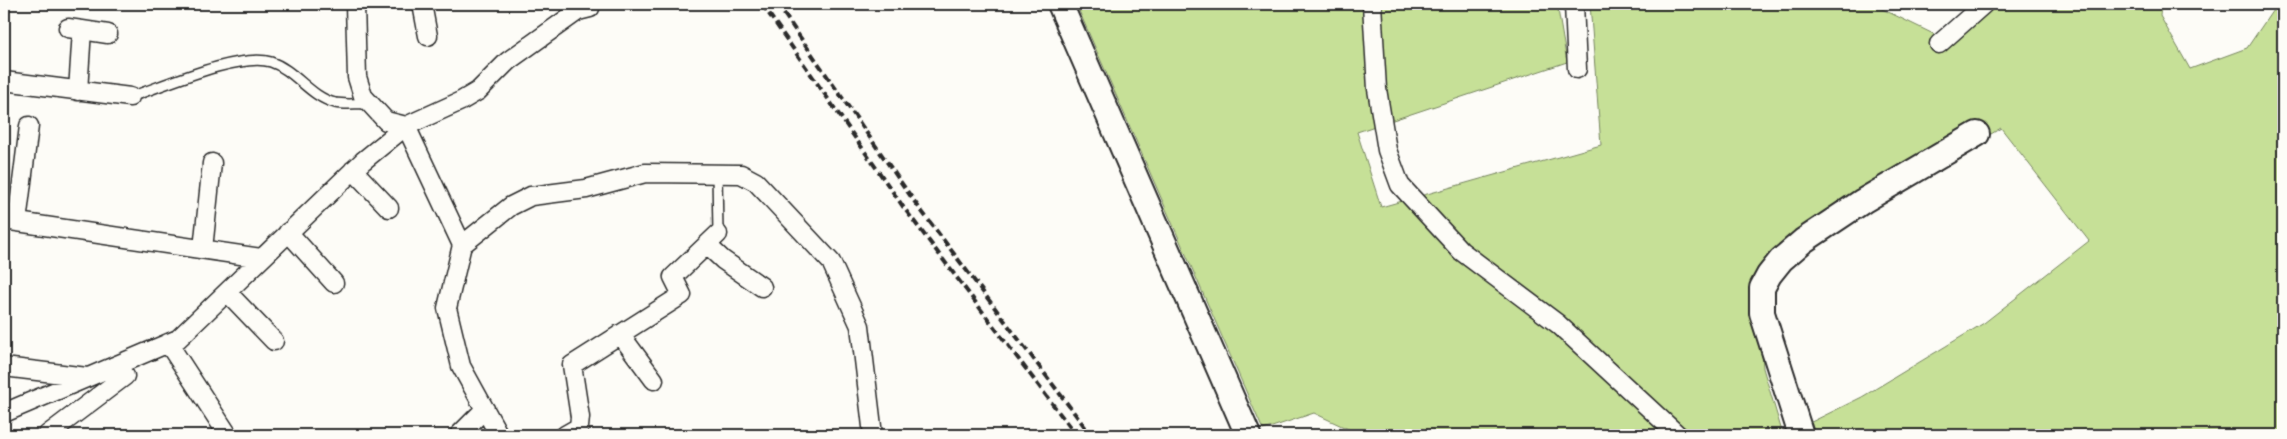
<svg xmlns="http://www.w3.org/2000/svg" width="2287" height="439" viewBox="0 0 2287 439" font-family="Delius,sans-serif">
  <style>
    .green { fill: #c6e097; stroke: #788661 }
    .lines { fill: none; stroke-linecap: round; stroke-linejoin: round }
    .lane-casing { stroke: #2b2b2b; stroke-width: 12 }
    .street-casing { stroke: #2b2b2b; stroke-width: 21 }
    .secondary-casing { stroke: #2b2b2b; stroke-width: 28 }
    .lane { stroke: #fdfcf7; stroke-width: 9 }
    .street { stroke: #fdfcf7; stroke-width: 18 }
    .secondary { stroke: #fdfcf7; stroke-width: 24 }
    .rail { stroke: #2b2b2b; stroke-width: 4; stroke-dasharray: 8 4; stroke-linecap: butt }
  </style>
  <rect width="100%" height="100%" fill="#fdfcf7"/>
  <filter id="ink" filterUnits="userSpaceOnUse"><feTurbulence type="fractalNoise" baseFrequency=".02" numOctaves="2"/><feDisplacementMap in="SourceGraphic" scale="10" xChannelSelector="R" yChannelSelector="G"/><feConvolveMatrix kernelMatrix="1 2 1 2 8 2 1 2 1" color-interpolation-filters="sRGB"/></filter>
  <g filter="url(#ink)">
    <path class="green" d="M1076 4H1557L1567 62 1357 132 1381 207 1601 145 1590 4H1881L1880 8 1950 42 1990 4H2161L2160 16 2190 69 2247 48 2277 4H2283V435H1785L1862 397 1984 323 2089 241 2001 128 1792 253 1758 292 1763 368 1783 435H1412L1404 433 1402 435H1361L1314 413 1263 430Z"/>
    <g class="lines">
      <defs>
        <path id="lane" d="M130 97C163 86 240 52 271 62 295 70 310 97 335 103 346 105 359 103 370 104
          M717 172 718 234"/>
        <path id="street" d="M355 4 357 77 363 96 386 121 406 126 462 245 447 308 461 366 499 435
          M422 4 428 36
          M1372 4 1377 89 1387 150 1400 185 1461 251 1558 324 1678 435
          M1574 4 1577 69
          M68 28 82 30
          M1939 44 1984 4
          M4 81 130 97
          M78 91 82 30 108 34
          M353 170 389 208
          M4 220 261 258
          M17 222 29 126
          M288 232 334 283
          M462 245 511 206 531 196 586 189 645 173 741 174 756 182 831 262 860 326 873 435
          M707 245 723 260 762 287
          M203 249 212 163
          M227 292 274 341
          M620 334 654 380
          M168 343 228 435
          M4 367 87 377
          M4 413 178 339 363 161 406 126 461 101 478 91 508 61 578 11 590 8
          M47 435 125 376
          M459 435 485 409
          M565 435 579 427 580 417 572 365 682 295 673 277 718 234"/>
        <path id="secondary" d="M1060 4 1248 435
          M1801 435 1762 313V288L1769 275 1781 260 1803 241 1863 201 1977 134"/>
      </defs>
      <use href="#lane" class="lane-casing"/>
      <use href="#street" class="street-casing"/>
      <use href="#secondary" class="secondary-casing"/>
      <use href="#lane" class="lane"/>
      <use href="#street" class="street"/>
      <use href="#secondary" class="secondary"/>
      <path class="rail" d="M762 4 904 208 1076 435
        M777 4 914 201 1091 435"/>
    </g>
  </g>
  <rect width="2287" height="439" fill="none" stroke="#fdfcf7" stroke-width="20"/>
  <rect x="10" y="10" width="2267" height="419" fill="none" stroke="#2b2b2b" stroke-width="2" filter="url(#ink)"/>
</svg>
